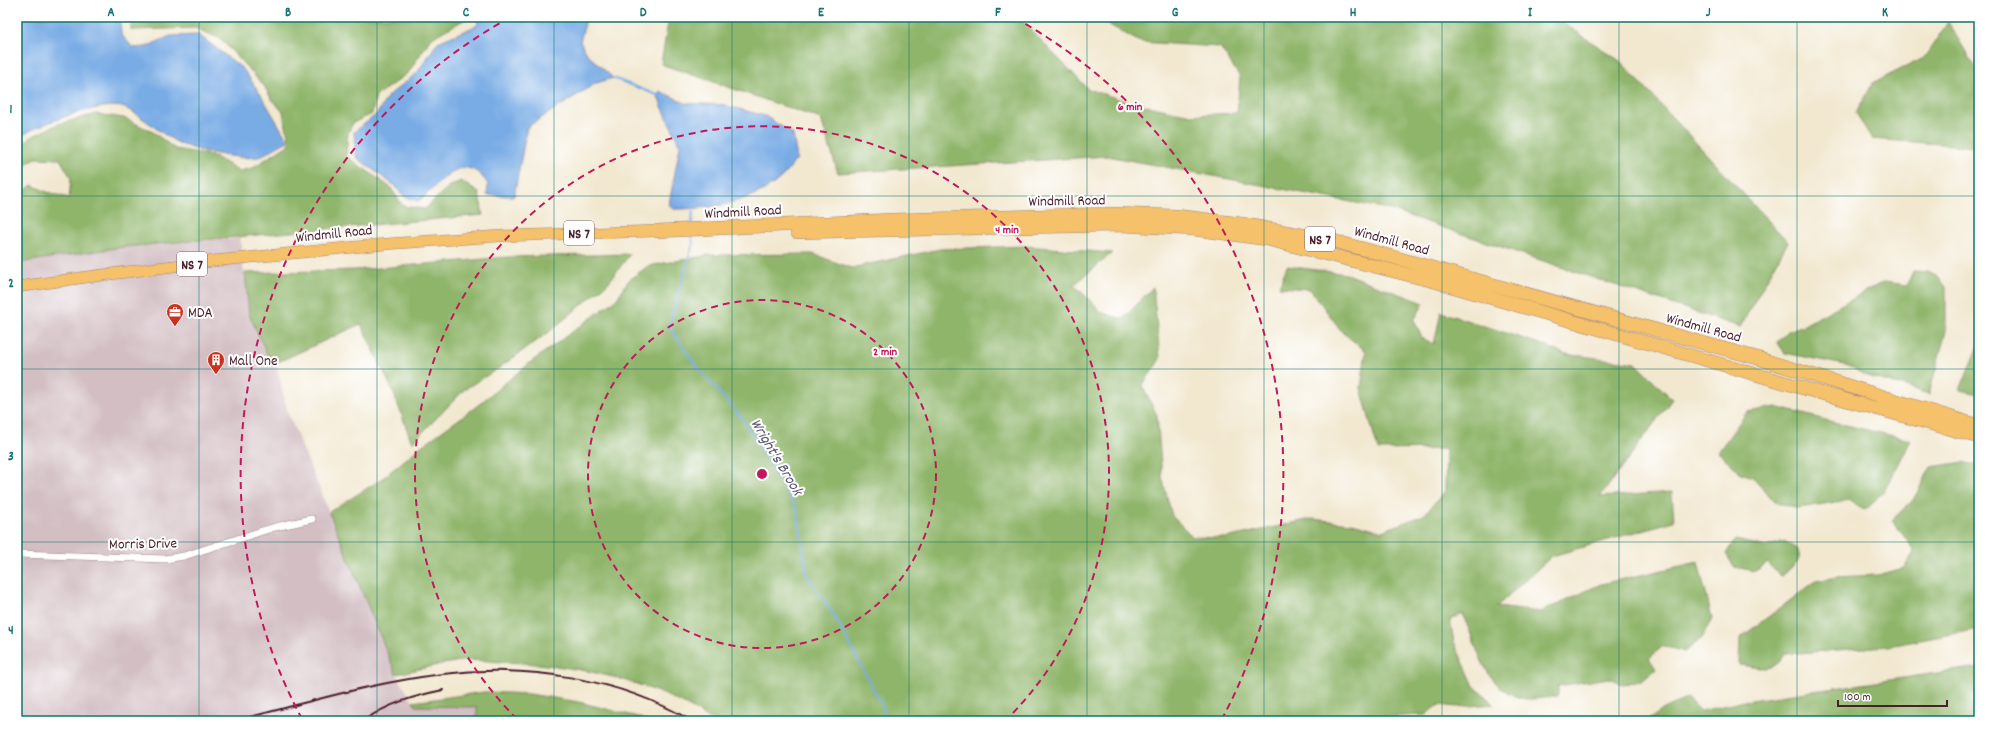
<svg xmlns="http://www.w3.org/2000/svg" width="1996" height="738" viewBox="0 0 1996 738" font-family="Dekko,sans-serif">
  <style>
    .industrial { fill: #d2bec3 }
    .forest { fill: #8fb56b; stroke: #6c6a4b }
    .water { fill: #79ace5; stroke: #626688 }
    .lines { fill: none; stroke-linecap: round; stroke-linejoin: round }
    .stream { stroke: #79ace5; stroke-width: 2 }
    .street-casing { stroke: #9e847e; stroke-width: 8 }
    .primary-casing { stroke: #9e847e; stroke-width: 12 }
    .highway-casing { stroke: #9e847e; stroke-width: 14 }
    .street { stroke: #fff; stroke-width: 7 }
    .primary { stroke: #f5c16b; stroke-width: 11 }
    .highway { stroke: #f5c16b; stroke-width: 13 }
    .rail { stroke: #4a1f2b; stroke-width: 2 }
    .grid { fill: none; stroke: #0f766e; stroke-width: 1; stroke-opacity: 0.55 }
    .ring { fill: none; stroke: #c2185b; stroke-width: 2; stroke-dasharray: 7 5 }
    .labels { text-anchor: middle; stroke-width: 4; stroke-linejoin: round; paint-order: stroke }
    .shield { fill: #fff; stroke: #80626b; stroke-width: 1 }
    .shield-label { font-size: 14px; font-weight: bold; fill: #4a1f2b }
    .street-label { font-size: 15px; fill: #4a1f2b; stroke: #fff }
    .poi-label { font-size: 15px; fill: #4a1f2b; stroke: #fff; text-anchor: start }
    .water-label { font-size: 16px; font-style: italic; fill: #5d5775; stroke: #fff }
    .centre { fill: #c2185b; stroke: #fff; stroke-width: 2 }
    .ring-label { font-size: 12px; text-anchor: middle; font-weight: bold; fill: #c2185b; stroke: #fff; stroke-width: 4; stroke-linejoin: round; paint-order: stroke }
    .neatline { fill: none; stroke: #0f766e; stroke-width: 1.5 }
    .grid-label { font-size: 13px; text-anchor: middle; font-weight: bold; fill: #0f766e }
  </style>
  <rect width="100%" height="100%" fill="#fff"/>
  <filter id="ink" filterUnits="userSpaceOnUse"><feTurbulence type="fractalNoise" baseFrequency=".025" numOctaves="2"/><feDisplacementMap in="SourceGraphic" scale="8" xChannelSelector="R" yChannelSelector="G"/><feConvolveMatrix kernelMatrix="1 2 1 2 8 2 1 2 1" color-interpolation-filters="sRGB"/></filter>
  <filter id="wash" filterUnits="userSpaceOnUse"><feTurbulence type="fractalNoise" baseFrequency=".012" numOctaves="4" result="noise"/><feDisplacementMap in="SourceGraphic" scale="16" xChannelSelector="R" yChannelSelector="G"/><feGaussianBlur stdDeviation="0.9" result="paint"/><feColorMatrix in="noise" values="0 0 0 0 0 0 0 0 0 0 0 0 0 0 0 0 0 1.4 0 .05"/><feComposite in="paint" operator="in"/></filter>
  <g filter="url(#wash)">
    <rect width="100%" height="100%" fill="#f2e8d0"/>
    <path class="industrial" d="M240 238 249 314 268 356 276 363 288 413 396 674 416 706 478 707 477 721H17V263L123 247Z"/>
    <path class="forest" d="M131 17H469L431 38 409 72 376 96 372 114 353 123 348 133 346 156 390 187 403 206 425 209 449 186 461 181 479 193 483 215 123 247 17 263V197L32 185 47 192 69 198 71 178 60 159 36 158 17 169V150L31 137 58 124 96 114 124 118 153 132 175 149 211 155 240 171 252 168 290 144 283 112 271 98 264 86 221 39 195 28 131 30Z
      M669 17H1018L1088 89 1128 102 1191 115 1237 113 1240 77 1220 47 1140 42 1095 17H1554L1620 61 1788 242 1740 327 1388 209 1107 156 838 173 821 119 661 64Z
      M1948 22 1979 74V147L1872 139 1856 113 1873 83 1924 58Z
      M1025 246 1112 253 1074 285 1103 313 1123 319 1153 287 1160 359 1142 386 1157 415 1162 477 1172 516 1193 537 1226 538 1311 519 1352 523 1382 531 1424 515 1445 491 1446 449 1378 450 1361 388 1366 351 1343 333 1310 289 1279 287 1287 266 1346 274 1424 303 1414 320 1422 338 1434 344 1441 312 1543 345 1565 354 1636 363 1672 399 1600 497 1672 492 1674 521 1552 556 1496 607 1541 612 1601 584 1698 562 1712 618 1702 638 1685 652 1663 646 1649 658 1656 669 1642 681 1622 684 1609 678 1558 686V696C1547 697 1532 701 1521 698 1482 687 1478 644 1462 614L1450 620 1454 642 1474 686 1494 704 1457 707 1439 705 1425 715 1356 718 1338 721H712C652 679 573 664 501 662 488 661 474 659 461 661 439 664 417 670 396 674L329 512 382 479 420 447 473 409 535 359 616 300 628 281 648 266 709 255 813 254 851 268 940 249Z
      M630 254 608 283 549 332 499 368 465 389 412 443 392 389 361 324 276 363 268 356 249 314 245 273 355 270 508 257Z
      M1913 271 1928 272 1938 277 1946 287V331L1929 394 1864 375 1850 366 1785 353 1777 342 1788 331 1804 325 1883 282 1907 285Z
      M1979 343V394L1960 390Z
      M1776 407 1841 424 1911 440 1886 488 1866 510 1849 500 1799 508 1775 502 1754 478 1740 472 1718 452 1747 412Z
      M1963 462 1979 466V629L1889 646 1785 654C1775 674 1758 667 1739 665L1740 638 1816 581 1836 577 1878 575 1904 568 1915 551 1892 520 1913 500 1931 467Z
      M1735 540 1766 547 1784 541 1798 550 1800 559 1781 577 1768 563 1755 571 1734 567 1726 554Z
      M1979 667V721H1647L1664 709 1688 698 1701 711 1745 701Z
      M484 692 529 694 579 702 638 717 646 721H477V707L416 706 413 702Z"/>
    <path class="water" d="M17 17H120L121 34 133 48 146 47 170 36 199 35 243 69 261 95 288 141C281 144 264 155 258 157 241 160 197 151 181 144 161 135 145 117 125 108 106 99 32 126 17 139Z
      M477 17H583L585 24 580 41 587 54 613 78 596 83 527 127 514 196 487 195 488 184C461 145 440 187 418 201L405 197 395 186 356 157 354 132 377 114 388 96 417 73 438 42 478 25Z
      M660 91 685 103 724 105 765 116 793 134 797 159C791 166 784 176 776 182 747 204 708 209 673 209L669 204 680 146 657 95Z"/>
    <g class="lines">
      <path class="stream" d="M613 78 657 95
        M692 225 693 209
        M691 234 693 243 669 326 697 367 742 418 797 509 807 575 835 617 884 709 882 721"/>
    </g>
  </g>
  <g filter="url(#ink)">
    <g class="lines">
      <defs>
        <path id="street" d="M17 554 165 559 184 556 275 527 312 519"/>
        <path id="primary" d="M17 287 87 277 213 261 386 244 500 236 657 231"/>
        <path id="highway" d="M657 231 892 220 1112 214 1177 216 1242 224 1330 240 1415 263 1757 358 1979 426
          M797 232 1120 225 1193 229 1267 239 1437 282 1810 390 1979 437"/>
      </defs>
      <use href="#street" class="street-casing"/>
      <use href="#primary" class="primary-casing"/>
      <use href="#highway" class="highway-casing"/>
      <use href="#street" class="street"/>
      <use href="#primary" class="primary"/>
      <use href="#highway" class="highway"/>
      <path class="rail" d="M234 721C303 704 373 682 443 674 527 664 619 678 692 721
        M363 721C387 704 414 696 443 690"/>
    </g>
  </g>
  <path class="grid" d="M199 17V721M377 17V721M554 17V721M732 17V721M909 17V721M1087 17V721M1264 17V721M1442 17V721M1619 17V721M1797 17V721M17 196H1979M17 369H1979M17 542H1979"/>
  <g class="ring">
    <circle cx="762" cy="474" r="174"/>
    <path d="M517 719A347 347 0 1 1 1007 719"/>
    <path d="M302 719A521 521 0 0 1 509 18M1015 18A521 521 0 0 1 1222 719"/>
  </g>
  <defs>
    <symbol id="office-pin" viewBox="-11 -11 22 30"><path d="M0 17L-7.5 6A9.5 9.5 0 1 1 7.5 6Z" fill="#c8321e" stroke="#fff"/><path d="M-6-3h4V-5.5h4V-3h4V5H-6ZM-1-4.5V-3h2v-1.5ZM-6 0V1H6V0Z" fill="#fff"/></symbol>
    <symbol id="building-pin" viewBox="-11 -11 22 30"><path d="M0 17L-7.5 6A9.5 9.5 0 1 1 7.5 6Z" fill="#c8321e" stroke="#fff"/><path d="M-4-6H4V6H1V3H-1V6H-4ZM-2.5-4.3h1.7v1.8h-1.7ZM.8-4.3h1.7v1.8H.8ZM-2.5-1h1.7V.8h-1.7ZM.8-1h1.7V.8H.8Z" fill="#fff"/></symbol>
  </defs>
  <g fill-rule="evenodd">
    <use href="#office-pin" x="165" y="302" width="20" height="27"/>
    <use href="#building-pin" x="206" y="350" width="20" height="27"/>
  </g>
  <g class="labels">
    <g class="shield">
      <rect x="564" y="221" width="30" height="24" rx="3"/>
      <rect x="1305" y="227" width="30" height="24" rx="3"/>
      <rect x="177" y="252" width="30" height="24" rx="3"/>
    </g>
    <g class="shield-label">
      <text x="579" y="238">NS 7</text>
      <text x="1320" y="244">NS 7</text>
      <text x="192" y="269">NS 7</text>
    </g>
    <g class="street-label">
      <text transform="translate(1067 200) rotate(-1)" y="5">Windmill Road</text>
      <text transform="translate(743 211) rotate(-3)" y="5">Windmill Road</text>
      <text transform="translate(334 233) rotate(-6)" y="5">Windmill Road</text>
      <text transform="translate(1392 240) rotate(15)" y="5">Windmill Road</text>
      <text transform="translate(1704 327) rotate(15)" y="5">Windmill Road</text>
      <text transform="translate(143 543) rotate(-1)" y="5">Morris Drive</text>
    </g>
    <g class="poi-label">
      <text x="188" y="317">MDA</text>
      <text x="229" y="365">Mall One</text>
    </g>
    <g class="water-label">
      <text transform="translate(778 456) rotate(59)" y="6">Wright's Brook</text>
    </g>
  </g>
  <circle cx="762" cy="474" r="6" class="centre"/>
  <g class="ring-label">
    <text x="1130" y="110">6 min</text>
    <text x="1007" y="233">4 min</text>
    <text x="885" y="355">2 min</text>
  </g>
  <rect width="1996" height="738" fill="none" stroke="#fff" stroke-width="44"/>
  <path d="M1838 700v6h109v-6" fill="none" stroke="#4a1f2b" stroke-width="2"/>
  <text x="1844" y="700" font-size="12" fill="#4a1f2b" stroke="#ffffff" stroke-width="3" paint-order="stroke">100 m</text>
  <rect x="22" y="22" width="1952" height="694" class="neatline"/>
  <g class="grid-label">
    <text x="111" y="16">A</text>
    <text x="288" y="16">B</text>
    <text x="466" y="16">C</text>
    <text x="643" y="16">D</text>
    <text x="821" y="16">E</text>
    <text x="998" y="16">F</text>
    <text x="1175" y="16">G</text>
    <text x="1353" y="16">H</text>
    <text x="1530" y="16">I</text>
    <text x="1708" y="16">J</text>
    <text x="1885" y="16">K</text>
    <text x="11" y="113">1</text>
    <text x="11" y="287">2</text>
    <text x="11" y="460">3</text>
    <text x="11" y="634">4</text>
  </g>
</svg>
